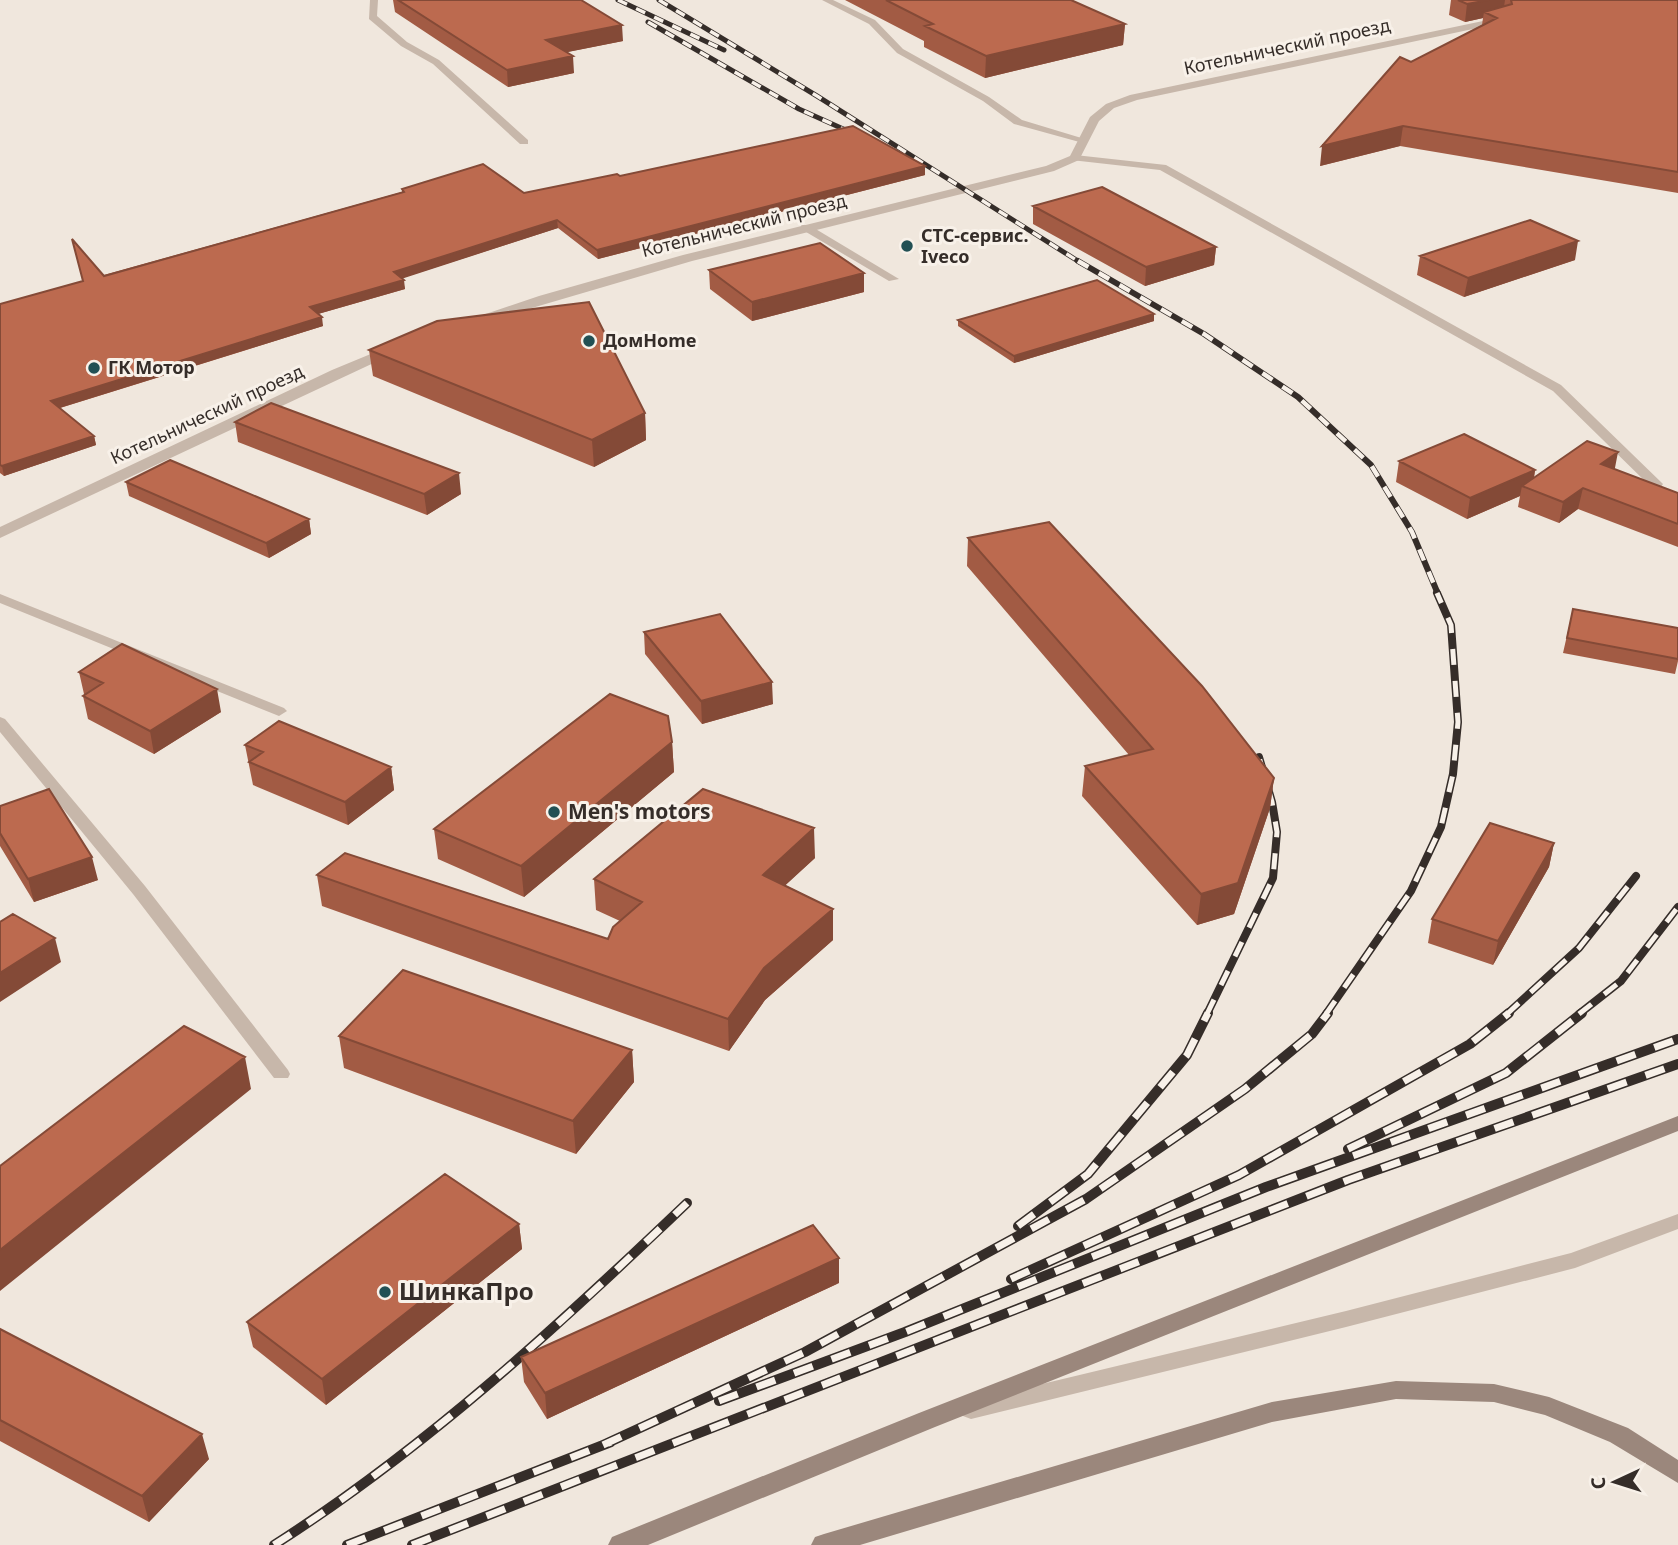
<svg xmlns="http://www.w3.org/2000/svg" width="1678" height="1545" viewBox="0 0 1678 1545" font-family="'Noto Sans',sans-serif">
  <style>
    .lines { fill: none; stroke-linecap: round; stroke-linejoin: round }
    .lane { fill: #c7b7aa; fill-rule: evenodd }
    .street { fill: #c7b7aa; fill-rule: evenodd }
    .secondary { fill: #9b877c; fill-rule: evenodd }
    .rail-far3-casing { stroke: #352d29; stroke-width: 5 }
    .rail-far2-casing { stroke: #352d29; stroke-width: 6 }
    .rail-far1-casing { stroke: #352d29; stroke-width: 8 }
    .rail-casing { stroke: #352d29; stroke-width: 10 }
    .rail-far3 { stroke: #f8f1e9; stroke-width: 3.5; stroke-dasharray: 10; stroke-linecap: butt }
    .rail-far2 { stroke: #f8f1e9; stroke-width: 4.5; stroke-dasharray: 12; stroke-linecap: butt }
    .rail-far1 { stroke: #f8f1e9; stroke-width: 5; stroke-dasharray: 16; stroke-linecap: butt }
    .rail { stroke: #f8f1e9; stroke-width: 7; stroke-dasharray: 20; stroke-linecap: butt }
    .wall { fill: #a25b44 }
    .shaded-wall { fill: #844a37 }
    .building { fill: #bc6a4f; stroke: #844a37; stroke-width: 2 }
    .poi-dot { fill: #225054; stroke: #f8f1e9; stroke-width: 2.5 }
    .labels { text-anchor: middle; stroke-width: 6; stroke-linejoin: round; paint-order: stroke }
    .far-street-label { font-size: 18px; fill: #352d29; stroke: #f8f1e9 }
    .far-poi-label { font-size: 18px; font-weight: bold; fill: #352d29; stroke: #f8f1e9; text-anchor: start }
    .poi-label { font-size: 21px; font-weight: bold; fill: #352d29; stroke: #f8f1e9; text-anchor: start }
    .near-poi-label { font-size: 24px; font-weight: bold; fill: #352d29; stroke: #f8f1e9; text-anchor: start }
  </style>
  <rect width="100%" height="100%" fill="#f0e7dd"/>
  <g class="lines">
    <path class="lane" d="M370 0H378L377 16 407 42 439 60 528 140V144H520L433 64 401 46 369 19Z
      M822 0H833L875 20 903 49 989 97 1022 120 1088 140 1083 143 1014 124 983 101 897 53 869 24Z
      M1075 155 1166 165 1561 385 1663 484 1661 487H1651L1553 391 1160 170 1071 160V156Z
      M801 225H809L899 279 889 281 801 229Z
      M0 594 284 708 287 711 279 716 274 714 0 603Z
      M0 717 5 719 145 886 288 1070 290 1074 288 1078H274L133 894 0 732Z
      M1678 1214V1229L1575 1268 1346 1327 971 1419 963 1416 960 1410 963 1404 971 1401 1346 1311 1571 1253Z"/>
    <path class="street" d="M1502 17 1506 18V22L1137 100 1114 108 1099 121 1079 160 1054 171 692 261 477 324 472 325 465 321 539 296 683 255 1046 166 1070 156 1090 117 1106 104 1130 95Z
      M390 346 397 350 395 353 0 538V527L332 370Z"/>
    <path class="secondary" d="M1678 1116V1131L935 1427 648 1545H608L612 1537 919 1413Z
      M1396 1381 1494 1384 1549 1397 1628 1428 1678 1460V1483L1610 1442 1545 1415 1494 1402 1396 1399 1272 1422 860 1545H811L815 1537 824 1534 1272 1402Z"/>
    <defs>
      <path id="rail-far3" d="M618 0 724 50
        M659 0 817 96 1081 263
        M648 22 799 109 861 137"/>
      <path id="rail-far2" d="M1078 261 1204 334 1298 397 1371 465 1412 532 1438 594"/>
      <path id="rail-far1" d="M1207 1014 1273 878 1277 832 1272 802 1259 757
        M1326 1014 1411 891 1441 827 1453 774 1458 722 1451 625 1437 593
        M1507 1014 1579 948 1636 876
        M1579 1014 1621 981 1678 907"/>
      <path id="rail" d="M1348 1149 1506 1073 1582 1013
        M1018 1226 1088 1174 1187 1055 1208 1013
        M1011 1279 1239 1175 1470 1044 1509 1013
        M719 1401 905 1332 1266 1187 1678 1039
        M603 1445 805 1352 1086 1199 1245 1089 1312 1034 1328 1013
        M274 1545C426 1448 557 1327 687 1203
        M347 1545 611 1442
        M412 1545 1348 1180 1678 1064"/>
    </defs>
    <use href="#rail-far3" class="rail-far3-casing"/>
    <use href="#rail-far2" class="rail-far2-casing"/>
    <use href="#rail-far1" class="rail-far1-casing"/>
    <use href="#rail" class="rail-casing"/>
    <use href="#rail-far3" class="rail-far3"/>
    <use href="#rail-far2" class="rail-far2"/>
    <use href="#rail-far1" class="rail-far1"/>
    <use href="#rail" class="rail"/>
  </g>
  <path class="wall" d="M393 0H581L623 41 567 52 574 73 508 87 395 12Z
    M845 0H1071L1125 24 1123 45 985 78 924 47V41Z
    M1451 0H1678V193L1400 146 1320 166 1411 62 1482 25 1483 18 1465 22 1449 15Z
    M925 166V175L598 259 558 228 402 278 405 289 318 314 323 326 60 408 94 436 96 445 4 476 0 473V304L402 192V189L524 193 620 176Z
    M1033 206 1216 247 1214 265 1145 286 1033 224Z
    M1420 256 1575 260 1464 297 1417 275Z
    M709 270 864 292 752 321 710 289Z
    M1154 314V321L1014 363 958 326V320Z
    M369 350 645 413 646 440 594 467 373 376Z
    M235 422 461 494 427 515 238 442Z
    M1399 461 1535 470 1534 478 1614 469 1678 493V547L1578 509 1559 523 1518 507 1520 496 1467 519 1396 482Z
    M126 482 309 519 311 534 269 558 129 496Z
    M968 538 1274 778 1270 808 1234 914 1197 925 1082 796 1085 766 1129 755 967 566Z
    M1573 609 1678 628V661L1675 674 1563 653Z
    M644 632 773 704 702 724 645 654Z
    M79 672 221 712 154 754 88 719 83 696 86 695 84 694Z
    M672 742 674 772 524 897 438 859 434 829Z
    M245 745 391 767 394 790 348 825 253 785Z
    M0 806 98 880 34 902 0 846Z
    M1554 843 1549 867 1493 965 1428 943 1432 919Z
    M815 858 785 885 833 909V940L765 1000 729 1051 322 906 317 875 608 939 620 921 596 910 594 879Z
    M339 1036 632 1050 634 1082 576 1154 344 1068Z
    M519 1224 522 1249 326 1405 253 1347 247 1322Z
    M839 1283 547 1419 524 1382 521 1357Z
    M0 1329 209 1459 149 1522 0 1441Z"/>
  <path class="shaded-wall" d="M1489 0H1505L1503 14 1484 12 1483 18 1465 22 1467 4Z
    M1125 24 1123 45 985 78 986 56Z
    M622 25 623 41 548 56 546 40Z
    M573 56 574 73 508 87 507 70Z
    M1403 126 1400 146 1320 166 1322 146Z
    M925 166V175L598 259 597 250Z
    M557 220 558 228 395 281 394 272Z
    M1578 241 1575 260 1464 297 1468 278Z
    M1216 247 1214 265 1145 286 1146 267Z
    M864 273V292L752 321V302Z
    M404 280 405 289 311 316 310 307Z
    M1154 314V321L1014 363V356Z
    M322 317 323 326 53 410 51 401Z
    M645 413 646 440 594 467 592 440Z
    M94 436 96 445 4 476 2 466Z
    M1618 452 1614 473 1601 464Z
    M1535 470 1532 490 1522 486 1520 496 1467 519 1470 498Z
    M459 473 461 494 427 515 424 494Z
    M1583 488 1578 509 1559 523 1563 502Z
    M309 519 311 534 269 558 266 543Z
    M772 682 773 704 702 724 701 701Z
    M217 689 221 712 154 754 150 731Z
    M672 742 674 772 524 897 521 866Z
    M391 767 394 790 348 825 345 802Z
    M1274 778 1270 808 1234 914 1197 925 1201 894Z
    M814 828 815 858 764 905 763 875Z
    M1554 843 1549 867 1493 965 1498 941Z
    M92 857 98 880 34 902 28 879Z
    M833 909V940L765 1000 729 1051 728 1019 764 968Z
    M55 938 61 962 0 1002V973Z
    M632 1050 634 1082 576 1154 573 1121Z
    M245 1057 251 1089 0 1291V1250Z
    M519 1224 522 1249 326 1405 322 1379Z
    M839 1258V1283L547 1419 545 1393Z
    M202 1434 209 1459 149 1522 142 1496Z"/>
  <path class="building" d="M398 0H581L622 25 546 40 573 56 507 70Z
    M886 0H1071L1125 24 986 56 925 26 933 24Z
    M1458 0H1489L1467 4Z
    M1511 0H1678V172L1403 126 1322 146 1400 57 1411 62 1497 18 1484 12 1512 4Z
    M853 126 925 166 597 250 557 220 394 272 404 280 310 307 322 317 51 401 94 436 2 466 0 465V304L83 281 72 239 104 276 404 192 402 189 483 164 524 193 617 174 620 176Z
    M1102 187 1216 247 1146 267 1033 206Z
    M1530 220 1578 241 1468 278 1420 256Z
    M820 243 864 273 752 302 709 270Z
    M1097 280 1154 314 1014 356 958 320Z
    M589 302 645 413 592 440 369 350 437 321Z
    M271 403 459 473 424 494 235 422Z
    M1464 434 1535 470 1470 498 1399 461Z
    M1587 441 1618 452 1601 464 1678 493V524L1583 488 1563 502 1522 486Z
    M170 460 309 519 266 543 126 482Z
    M1049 522 1202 686 1274 778 1238 883 1201 894 1085 766 1153 749 968 538Z
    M1573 609 1678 628V659L1567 638Z
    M720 614 772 682 701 701 644 632Z
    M122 644 217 689 150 731 83 696 103 683 79 672Z
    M610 694 668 716 672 742 521 866 434 829Z
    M279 721 391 767 345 802 249 762 263 752 245 745Z
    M49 789 92 857 28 879 0 833V806Z
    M703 789 814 828 763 875 833 909 764 968 728 1019 317 875 345 853 608 939 613 927 642 902 594 879Z
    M1490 823 1554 843 1498 941 1432 919Z
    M13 914 55 938 0 973V922Z
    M403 970 632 1050 573 1121 339 1036Z
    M184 1026 245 1057 0 1250V1166Z
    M445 1174 519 1224 322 1379 247 1322Z
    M813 1225 839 1258 545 1393 521 1357Z
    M0 1329 202 1434 142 1496 0 1420Z"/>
  <g class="poi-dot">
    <circle cx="907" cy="246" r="7"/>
    <circle cx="589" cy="341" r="7"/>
    <circle cx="94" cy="368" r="7"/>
    <circle cx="554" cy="812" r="7"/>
    <circle cx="385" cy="1292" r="7"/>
  </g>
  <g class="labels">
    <g class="far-street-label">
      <text transform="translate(1287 47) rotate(-12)" y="6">Котельнический проезд</text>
      <text transform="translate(744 226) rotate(-14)" y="6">Котельнический проезд</text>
      <text transform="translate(207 415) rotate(-25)" y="6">Котельнический проезд</text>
    </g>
    <g class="far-poi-label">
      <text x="921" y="242">СТС-сервис.<tspan x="921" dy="21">Iveco</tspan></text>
      <text x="603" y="347">ДомHome</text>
      <text x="108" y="374">ГК Мотор</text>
    </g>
    <g class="poi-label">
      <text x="568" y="819">Men's motors</text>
    </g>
    <g class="near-poi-label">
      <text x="399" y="1300">ШинкаПро</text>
    </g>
  </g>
  <g transform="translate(1615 1482) rotate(266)" stroke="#f8f1e9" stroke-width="5" paint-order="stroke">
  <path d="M0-5L12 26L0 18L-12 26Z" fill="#352d29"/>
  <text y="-10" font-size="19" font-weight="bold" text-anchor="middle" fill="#352d29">С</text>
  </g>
</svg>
